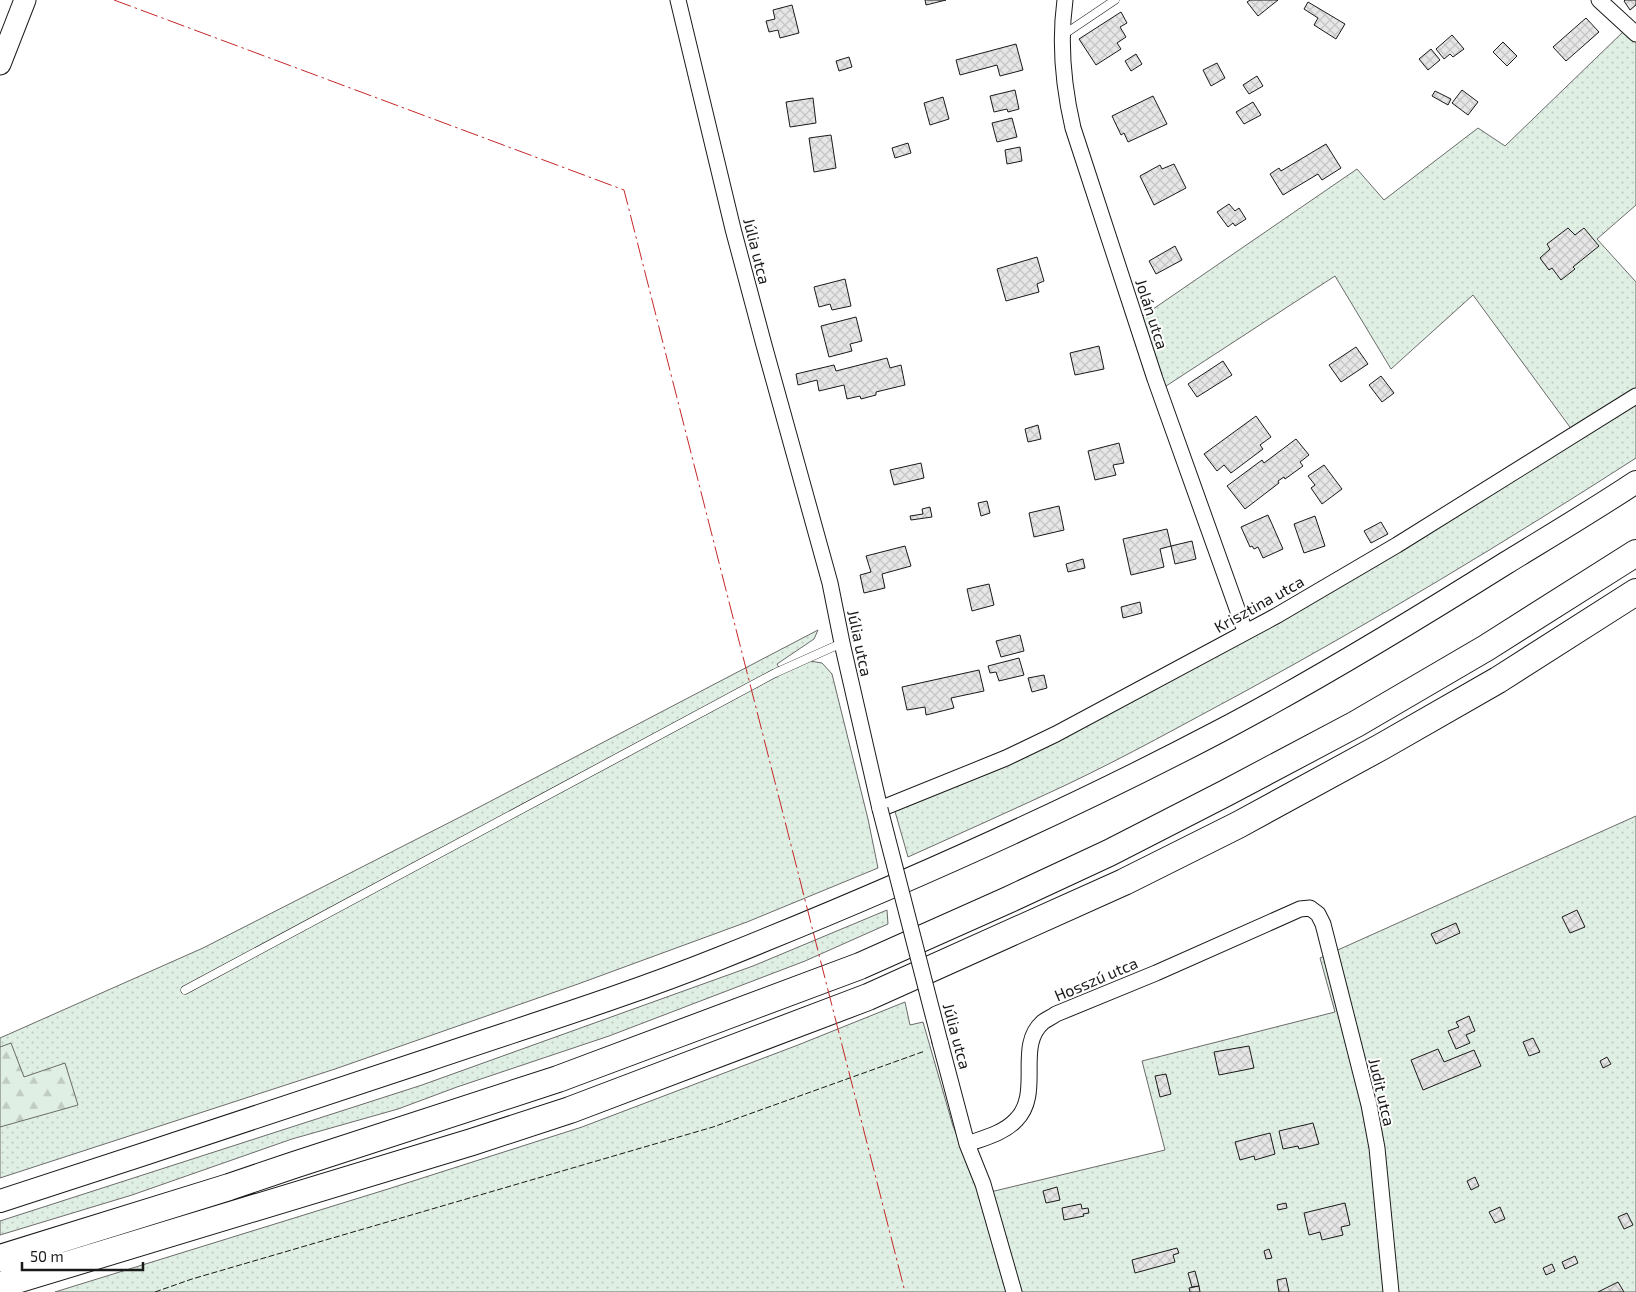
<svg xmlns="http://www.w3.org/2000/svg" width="1636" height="1292" viewBox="0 0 1636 1292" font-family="'Exo 2',sans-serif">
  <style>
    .grass { fill: url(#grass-dots); stroke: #6a6a6a }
    .forest { fill: url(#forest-firs); stroke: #6a6a6a }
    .building { fill: url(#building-cross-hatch); stroke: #1a1a1a }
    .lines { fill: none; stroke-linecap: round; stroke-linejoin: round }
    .service-casing { stroke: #1a1a1a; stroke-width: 9 }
    .minor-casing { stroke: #1a1a1a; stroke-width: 17 }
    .secondary-casing { stroke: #1a1a1a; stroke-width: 23 }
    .primary-casing { stroke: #1a1a1a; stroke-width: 24 }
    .motorway-casing { stroke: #1a1a1a; stroke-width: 28 }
    .service { stroke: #fff; stroke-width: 8 }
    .minor { stroke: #fff; stroke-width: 15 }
    .secondary { stroke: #fff; stroke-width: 21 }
    .primary { stroke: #fff; stroke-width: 22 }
    .motorway { stroke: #fff; stroke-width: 26 }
    .minor-bridge-casing { stroke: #1a1a1a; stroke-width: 17; stroke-linecap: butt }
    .minor-bridge { stroke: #fff; stroke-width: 15 }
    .fence { stroke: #1a1a1a; stroke-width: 1; stroke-dasharray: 6 2.5; stroke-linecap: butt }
    .power { stroke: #c62828; stroke-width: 1; stroke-dasharray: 18 4 2.5 4; stroke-linecap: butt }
    .labels { text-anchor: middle; stroke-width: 4; stroke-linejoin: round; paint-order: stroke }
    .street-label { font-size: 16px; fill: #1a1a1a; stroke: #fff }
  </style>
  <defs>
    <pattern id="grass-dots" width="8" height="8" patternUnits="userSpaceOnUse" patternTransform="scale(1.25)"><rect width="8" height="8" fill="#e0efe3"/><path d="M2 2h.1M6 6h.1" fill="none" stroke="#c0ccc2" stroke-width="1.8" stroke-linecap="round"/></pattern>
    <pattern id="forest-firs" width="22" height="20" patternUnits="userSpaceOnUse" patternTransform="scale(1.25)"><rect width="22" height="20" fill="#e0efe3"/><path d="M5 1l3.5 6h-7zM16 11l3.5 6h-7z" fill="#c0ccc2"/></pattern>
    <pattern id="building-cross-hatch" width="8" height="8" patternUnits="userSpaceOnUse" patternTransform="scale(1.25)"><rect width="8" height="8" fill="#e6e6e6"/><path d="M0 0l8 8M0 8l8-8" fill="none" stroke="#c5c5c5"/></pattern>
  </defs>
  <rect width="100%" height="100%" fill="#fff"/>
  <path class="grass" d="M1625 30 1636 40V205L1597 239 1636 282V458C1507 541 1376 620 1242 693 1184 724 1127 756 1068 784 1015 809 961 833 908 857L894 808 1106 708 1575 434 1473 295 1391 369 1335 276 1163 388 1140 318 1357 169 1384 200 1478 128 1505 146Z
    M818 630 814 639 777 664 782 673 810 661 822 663 832 674 868 819 878 868 747 922 578 984 335 1069 0 1178V1038L203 948 466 814Z
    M1636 816V1292H55L388 1189 582 1127 798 1045 905 1002 910 1025 923 1022 953 1126 982 1194 1165 1150 1142 1061 1335 1012 1320 958Z
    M887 910 888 924 805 961 609 1036 457 1087 398 1109 292 1139 132 1195 0 1235V1221L422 1085 753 966Z"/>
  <path class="forest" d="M11 1043 24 1077 65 1063 78 1105 0 1127V1047Z"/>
  <path class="building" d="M925 0H946L926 5Z
    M1250 0H1278L1258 16 1247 2Z
    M1625 0H1636V5L1630 10 1624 1Z
    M1308 2 1345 24 1336 39 1314 25 1318 18 1304 9Z
    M792 5 799 33 780 38 778 30 769 32 766 21 775 19 773 10Z
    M1121 12 1127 23 1120 27 1126 37 1117 43 1121 49 1096 65 1079 39Z
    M1586 18 1599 32 1566 61 1553 47Z
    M1452 35 1464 49 1453 57 1450 54 1444 59 1436 49Z
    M1503 42 1517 56 1507 66 1493 52Z
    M1016 44 1023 70 1000 76 997 65 960 75 956 60Z
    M1431 49 1440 60 1428 70 1419 59Z
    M1136 54 1142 64 1131 71 1125 61Z
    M849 57 852 67 839 71 836 61Z
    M1217 63 1225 78 1211 86 1203 70Z
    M1257 76 1263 86 1249 94 1243 85Z
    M1015 90 1019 109 1008 112 1007 109 994 112 990 96Z
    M1462 90 1478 102 1468 115 1452 103Z
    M1435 91 1451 99 1448 105 1432 96Z
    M1153 96 1167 124 1128 142 1124 133 1121 135 1112 116Z
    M943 97 949 119 930 125 924 103Z
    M813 98 816 123 790 127 786 102Z
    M1253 102 1261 115 1244 124 1236 112Z
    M1012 118 1017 137 997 142 992 123Z
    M831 135 836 168 814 172 809 138Z
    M908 143 911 153 895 158 892 148Z
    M1326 144 1341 168 1322 180 1318 174 1283 195 1270 174 1279 168 1281 171Z
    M1020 147 1022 161 1007 164 1005 150Z
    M1174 164 1186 188 1154 205 1140 176 1160 165 1162 169Z
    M1229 204 1235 211 1239 208 1246 219 1235 226 1233 223 1228 227 1217 212Z
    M1568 228 1575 235 1584 228 1599 246 1573 267 1575 269 1561 280 1552 268 1549 270 1540 258 1550 249 1547 244Z
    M1175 246 1182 260 1156 274 1149 261Z
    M1037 257 1044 281 1037 284 1039 292 1006 301 997 269Z
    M845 279 851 306 832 310 830 304 819 307 814 287Z
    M856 317 862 341 850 344 852 351 829 357 821 326Z
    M1099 346 1104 369 1075 375 1070 353Z
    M1356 347 1368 364 1341 382 1329 365Z
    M887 358 890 368 901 365 905 385 876 392V395L861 399 860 396 847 399 844 385 819 391 817 380 798 385 796 374 834 365 836 371Z
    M1223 361 1232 375 1197 397 1188 384Z
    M1381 376 1394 393 1382 402 1369 385Z
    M1256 416 1271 437 1260 445 1263 449 1231 473 1224 465 1217 471 1204 454Z
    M1038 425 1041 439 1028 442 1025 429Z
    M1296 439 1309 455 1300 462 1303 466 1285 479 1284 477 1278 481 1279 483 1245 509 1227 486 1262 460 1264 463Z
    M1119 443 1124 463 1113 465 1116 475 1095 480 1088 451Z
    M921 463 924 478 894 485 890 470Z
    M1324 465 1342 489 1322 504 1311 488 1315 485 1308 476Z
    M987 501 990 513 981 516 978 503Z
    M1059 506 1064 530 1034 537 1029 513Z
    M930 507 932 517 911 520 910 516 923 514 922 509Z
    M1268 515 1283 549 1263 558 1258 547 1254 549 1252 546 1250 547 1241 527Z
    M1315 516 1325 546 1304 553 1294 524Z
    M1381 522 1388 534 1371 543 1364 531Z
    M1167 529 1171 546 1160 549 1164 567 1131 575 1123 539Z
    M1192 541 1196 559 1175 564 1171 546Z
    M905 546 911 566 882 574 885 588 864 593 860 575 871 572 866 556Z
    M1083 559 1085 568 1068 572 1066 564Z
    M989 584 994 605 972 611 967 589Z
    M1140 602 1142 613 1123 618 1121 607Z
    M1020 635 1024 651 1001 657 996 641Z
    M1019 658 1024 675 999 681 996 672 990 673 988 666Z
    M979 670 984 691 951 698 954 708 926 715 925 707 907 710 902 687Z
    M1044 675 1047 688 1032 692 1028 678Z
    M1577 910 1585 927 1570 933 1562 917Z
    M1456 923 1460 933 1436 944 1431 934Z
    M1469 1016 1475 1031 1466 1035 1470 1043 1456 1049 1448 1031 1459 1027 1456 1022Z
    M1533 1038 1540 1052 1529 1056 1523 1042Z
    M1249 1046 1254 1068 1219 1075 1214 1052Z
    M1438 1049 1444 1062 1474 1050 1481 1066 1423 1090 1411 1060Z
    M1607 1057 1611 1064 1603 1068 1600 1061Z
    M1166 1074 1171 1094 1160 1097 1155 1076Z
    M1313 1123 1319 1144 1299 1149 1298 1146 1283 1149 1279 1131Z
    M1270 1133 1275 1154 1255 1160 1254 1156 1240 1160 1235 1142Z
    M1475 1177 1479 1186 1471 1190 1467 1181Z
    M1057 1187 1060 1200 1046 1203 1043 1191Z
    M1286 1203 1287 1208 1278 1210 1277 1205Z
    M1345 1203 1350 1225 1341 1227 1343 1235 1322 1240 1320 1232 1309 1235 1304 1213Z
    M1081 1204 1082 1209 1088 1208 1089 1213 1083 1214 1084 1216 1064 1220 1062 1208Z
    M1500 1207 1505 1219 1495 1223 1489 1212Z
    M1627 1213 1633 1225 1624 1229 1618 1217Z
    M1177 1248 1179 1253 1173 1255 1175 1262 1135 1273 1132 1260Z
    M1269 1249 1272 1258 1266 1259 1264 1251Z
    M1575 1256 1578 1263 1565 1269 1562 1262Z
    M1552 1264 1555 1271 1546 1275 1543 1268Z
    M1195 1271 1199 1286 1192 1287 1188 1273Z
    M1286 1278 1289 1292H1279L1277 1280Z
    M1618 1282 1624 1292H1598Z
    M1199 1286 1200 1292H1190L1189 1288Z"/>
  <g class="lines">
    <defs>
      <path id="service" d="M1063 35 1115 0
        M185 990 775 673 842 643"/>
      <path id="minor" d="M678 0 733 229 764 345 830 583 842 643 880 809 1006 758 1056 734 1276 616 1397 545 1636 396
        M1065 0C1059 44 1063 85 1073 128L1155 379 1245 631
        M1599 0 1636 34
        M940 1042 967 1144 983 1184 1014 1292
        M967 1144C984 1138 1004 1133 1016 1120 1043 1093 1015 1046 1043 1022 1047 1019 1052 1017 1056 1014L1156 973 1300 909 1310 908 1318 914 1323 924 1369 1105 1377 1148 1391 1292"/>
      <path id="secondary" d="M0 64 25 0"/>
      <path id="primary" d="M0 1201C143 1155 286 1107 428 1060 525 1027 623 997 718 959 888 891 1056 817 1218 732 1317 680 1412 622 1506 563 1550 536 1594 510 1636 482"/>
      <path id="motorway" d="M0 1258 229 1187 294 1165 558 1079 860 966 1008 900 1109 853 1226 793 1356 724 1486 648 1636 553
        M0 1285 472 1142 570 1110 868 997 1124 882 1238 825 1381 747 1498 680 1636 592"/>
    </defs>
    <use href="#service" class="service-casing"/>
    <use href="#minor" class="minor-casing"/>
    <use href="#secondary" class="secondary-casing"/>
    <use href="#primary" class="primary-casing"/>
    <use href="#motorway" class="motorway-casing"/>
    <use href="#service" class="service"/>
    <use href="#minor" class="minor"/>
    <use href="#secondary" class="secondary"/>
    <use href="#primary" class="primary"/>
    <use href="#motorway" class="motorway"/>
    <defs>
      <path id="minor-bridge" d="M880 809 940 1042"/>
    </defs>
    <use href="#minor-bridge" class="minor-bridge-casing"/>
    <use href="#minor-bridge" class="minor-bridge"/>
    <path class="fence" d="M155 1292 192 1279 713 1127 925 1051"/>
    <path class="power" d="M114 0 624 190 905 1292"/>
  </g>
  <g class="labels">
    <g class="street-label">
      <text transform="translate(757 251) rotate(76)" y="6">Júlia utca</text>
      <text transform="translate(1152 314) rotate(72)" y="6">Jolán utca</text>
      <text transform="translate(1259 604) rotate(-29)" y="6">Krisztina utca</text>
      <text transform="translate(860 643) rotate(78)" y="6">Júlia utca</text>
      <text transform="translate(1096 979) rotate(-23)" y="6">Hosszú utca</text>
      <text transform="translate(957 1036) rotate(75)" y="6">Júlia utca</text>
      <text transform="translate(1382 1092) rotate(77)" y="6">Judit utca</text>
    </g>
  </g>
  <path d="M22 1262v8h121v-8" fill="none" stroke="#1a1a1a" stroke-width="2.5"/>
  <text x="30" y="1262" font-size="15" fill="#1a1a1a" stroke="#ffffff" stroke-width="4" paint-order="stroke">50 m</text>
</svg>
